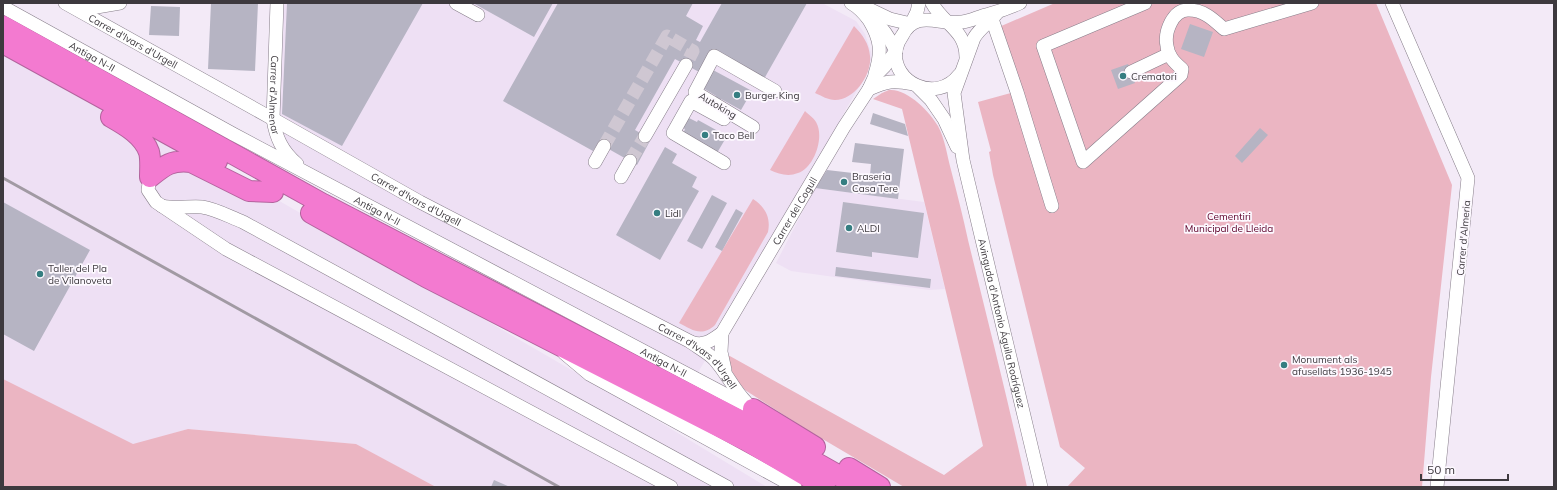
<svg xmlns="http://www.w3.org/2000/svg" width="1557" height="490" viewBox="0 0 1557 490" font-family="Mulish,sans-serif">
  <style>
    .built { fill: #eee0f4; fill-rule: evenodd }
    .green { fill: #ebb5c2 }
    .building { fill: #b6b4c3 }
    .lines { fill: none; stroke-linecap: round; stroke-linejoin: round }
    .minor-tunnel { stroke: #cfc7d2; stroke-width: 13; stroke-dasharray: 13 6; stroke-linecap: butt }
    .minor-casing { stroke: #867d89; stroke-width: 14 }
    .highway-casing { stroke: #b3639d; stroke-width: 22 }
    .minor { stroke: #fff; stroke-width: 13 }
    .highway { stroke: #f37ad0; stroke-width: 20 }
    .rail { stroke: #a19aa3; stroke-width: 3 }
    .poi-dot { fill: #357e81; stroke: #fdf9ff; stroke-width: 1.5 }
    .labels { text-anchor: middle; stroke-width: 3.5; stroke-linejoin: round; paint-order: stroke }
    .street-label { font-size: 10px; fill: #3d393e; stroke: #fdf9ff }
    .poi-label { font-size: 10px; fill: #3d393e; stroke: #fdf9ff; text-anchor: start }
    .park-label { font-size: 10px; fill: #5c0029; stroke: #fdf9ff }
  </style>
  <rect width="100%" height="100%" fill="#f3eaf7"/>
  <path class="built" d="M275 3H822L856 21 865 34 872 55 868 72 846 109 801 201 694 379 404 226 286 153 274 106Z
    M3 41 620 398 767 487H436L355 444 188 429 133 445 11 384 3 379Z
    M815 188 924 202 945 289 929 290 791 271 776 263ZM843 202 924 214 872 252 871 257 836 252Z"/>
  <path class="green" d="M1055 3H1376L1452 185 1431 377 1422 487H1067L1085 468 1060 447 993 175 989 152 991 151 978 102 1022 90 999 27Z
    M854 26C863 35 869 44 870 56 872 74 855 100 835 100 828 100 822 96 815 93Z
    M889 90C907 88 930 112 938 126 945 139 947 155 951 170 957 193 963 217 968 240 988 322 1009 404 1027 487H904L809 431 745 390 739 383 731 370 728 355 944 475 983 446 902 109 873 99 882 93Z
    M805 111C809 115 813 117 816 122 825 137 814 168 798 173 788 177 779 174 770 170Z
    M753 199C765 207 771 217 768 232L715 325C702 337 692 330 679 323Z
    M3 379 133 444 188 429 356 444 436 487H3Z"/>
  <path class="building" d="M211 3H258L255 71 208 69Z
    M287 3H423L342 146 282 114Z
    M473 3H553L534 37Z
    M558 3H693L686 16 703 26 696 40 700 42 722 3H807L764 79 713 49 701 73 675 59 635 130 651 139 637 165 598 143 593 151 503 101Z
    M151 6 180 7 179 36 149 35Z
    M1190 24 1213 32 1204 57 1181 49Z
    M1128 64 1135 83 1118 89 1111 70Z
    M713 70 752 91 741 110 721 99 720 100 715 98 716 96 703 88Z
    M873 113 905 124 908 136 870 124Z
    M687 117 697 122 698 120 727 136 717 153 683 134 685 129 681 127Z
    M1260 128 1268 135 1242 163 1235 156Z
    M855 143 904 149 898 199 815 188 827 170 870 175 871 164 852 162Z
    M665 147 677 154 672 163 697 177 692 187 699 191 660 260 616 235Z
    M712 195 727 203 702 249 687 241Z
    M3 202 90 250 34 351 3 334Z
    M843 202 924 213 918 258 872 252V257L836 252Z
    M736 209 743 213 722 251 715 247Z
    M836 267 931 279 930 288 835 276Z
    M494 480 510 487H491Z"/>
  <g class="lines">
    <path class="minor-tunnel" d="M604 146 667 36 693 51 686 65
      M630 161 645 136"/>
    <defs>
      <g id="minor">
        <path id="s1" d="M65 3 273 119 420 202 689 341C697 347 707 352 714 359 727 373 733 389 746 402"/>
        <path id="s2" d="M277 3 273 119C276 138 282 151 297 164"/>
        <path d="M456 3 478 15"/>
        <path d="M851 3C858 7 864 13 869 20 881 40 882 52 875 74"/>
        <path d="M932 3C943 24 966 30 966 57"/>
        <path d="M1145 3 1043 46 1083 162 1181 75 1182 69C1174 62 1168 56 1167 46 1164 32 1173 9 1189 10 1204 10 1214 20 1224 29L1312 3"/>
        <path d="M1392 3 1468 178 1437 487"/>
        <path d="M857 6 867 8 890 19 911 24"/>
        <path id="s3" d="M3 7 233 134 753 409"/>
        <path d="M79 10 120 3"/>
        <path id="s4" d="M997 13C990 22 980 28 974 38L954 93 963 160 1041 487"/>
        <path d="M992 19 1017 92 1052 206"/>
        <path d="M874 20C884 29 890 39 896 51"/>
        <path d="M911 24 917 12 919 3"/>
        <path d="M1131 72 1169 54"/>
        <path d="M959 75C937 104 891 83 896 50 897 44 899 40 902 36 916 8 940 26 962 22 972 21 979 16 989 14 1001 11 1009 8 1020 3"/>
        <path d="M918 87 931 100 944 119 957 147"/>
        <path d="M869 89C887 81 893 80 913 84"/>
        <path d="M724 119 691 101 673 133 724 163"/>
        <path d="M753 127 695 92 714 56 775 91"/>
        <path d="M645 136 686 65"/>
        <path d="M595 162 604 146"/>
        <path d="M150 177 148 190 156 202 226 249 671 487"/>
        <path d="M621 177 630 161"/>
        <path d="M162 206C175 209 188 206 202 207 216 209 230 217 243 222L727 487"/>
        <path d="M722 333 721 352 725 370"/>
        <path id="s5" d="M691 342C704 347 712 340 722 333L844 127 869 89 875 76 884 67 896 51"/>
        <path d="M564 353 589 374 795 487"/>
      </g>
      <path id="highway" d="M3 26 323 204 749 425 859 487
        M3 43 217 161
        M111 117C125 125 143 135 149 152 151 159 150 170 150 177
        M150 177C165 165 171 160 191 162L249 191 273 192
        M311 213 426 277 745 440 825 487
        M753 409 815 447
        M849 468 880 487"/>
    </defs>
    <use href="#minor" class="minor-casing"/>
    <use href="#highway" class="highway-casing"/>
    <use href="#minor" class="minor"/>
    <use href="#highway" class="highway"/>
    <path class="rail" d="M3 178 559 487"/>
  </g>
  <g class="poi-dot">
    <circle cx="1123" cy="76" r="4"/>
    <circle cx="737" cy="95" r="4"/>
    <circle cx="705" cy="135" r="4"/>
    <circle cx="844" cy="182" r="4"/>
    <circle cx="657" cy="213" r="4"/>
    <circle cx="849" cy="228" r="4"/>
    <circle cx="40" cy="274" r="4"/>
    <circle cx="1284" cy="365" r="4"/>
  </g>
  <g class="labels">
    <g class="street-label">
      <text dy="4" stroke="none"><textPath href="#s1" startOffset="78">Carrer d'Ivars d'Urgell</textPath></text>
      <text dy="4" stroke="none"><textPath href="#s3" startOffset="102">Antiga N-II</textPath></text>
      <text dy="4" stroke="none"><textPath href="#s2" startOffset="92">Carrer d'Almenar</textPath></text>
      <text transform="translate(718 105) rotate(31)" y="4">Autoking</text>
      <text dy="4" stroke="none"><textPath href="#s1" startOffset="402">Carrer d'Ivars d'Urgell</textPath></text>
      <text dy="4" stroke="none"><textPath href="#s3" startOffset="426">Antiga N-II</textPath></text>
      <text dy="4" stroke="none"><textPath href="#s5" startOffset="176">Carrer del Cogull</textPath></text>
      <text transform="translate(1463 238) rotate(-85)" y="4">Carrer d'Almeria</text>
      <text dy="4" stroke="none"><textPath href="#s4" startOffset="328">Avinguda d'Antonio Águila Rodríguez</textPath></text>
      <text dy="4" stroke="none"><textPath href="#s1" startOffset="726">Carrer d'Ivars d'Urgell</textPath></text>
      <text dy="4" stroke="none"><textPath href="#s3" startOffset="750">Antiga N-II</textPath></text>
    </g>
    <g class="poi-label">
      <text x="1131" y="80">Crematori</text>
      <text x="745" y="99">Burger King</text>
      <text x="713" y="139">Taco Bell</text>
      <text x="852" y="180">Braseria<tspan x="852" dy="12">Casa Tere</tspan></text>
      <text x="665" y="217">Lidl</text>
      <text x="857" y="232">ALDI</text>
      <text x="48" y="272">Taller del Pla<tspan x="48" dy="12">de Vilanoveta</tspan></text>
      <text x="1292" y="363">Monument als<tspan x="1292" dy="12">afusellats 1936-1945</tspan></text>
    </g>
    <g class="park-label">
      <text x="1229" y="220">Cementiri<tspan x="1229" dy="12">Municipal de Lleida</tspan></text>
    </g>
  </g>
  <rect width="1557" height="490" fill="none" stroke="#3d393e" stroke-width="8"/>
  <path d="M1421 474v6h87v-6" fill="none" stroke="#3d393e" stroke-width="2"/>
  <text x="1427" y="474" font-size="12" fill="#3d393e" stroke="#fdf9ff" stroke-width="3" paint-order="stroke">50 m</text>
</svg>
